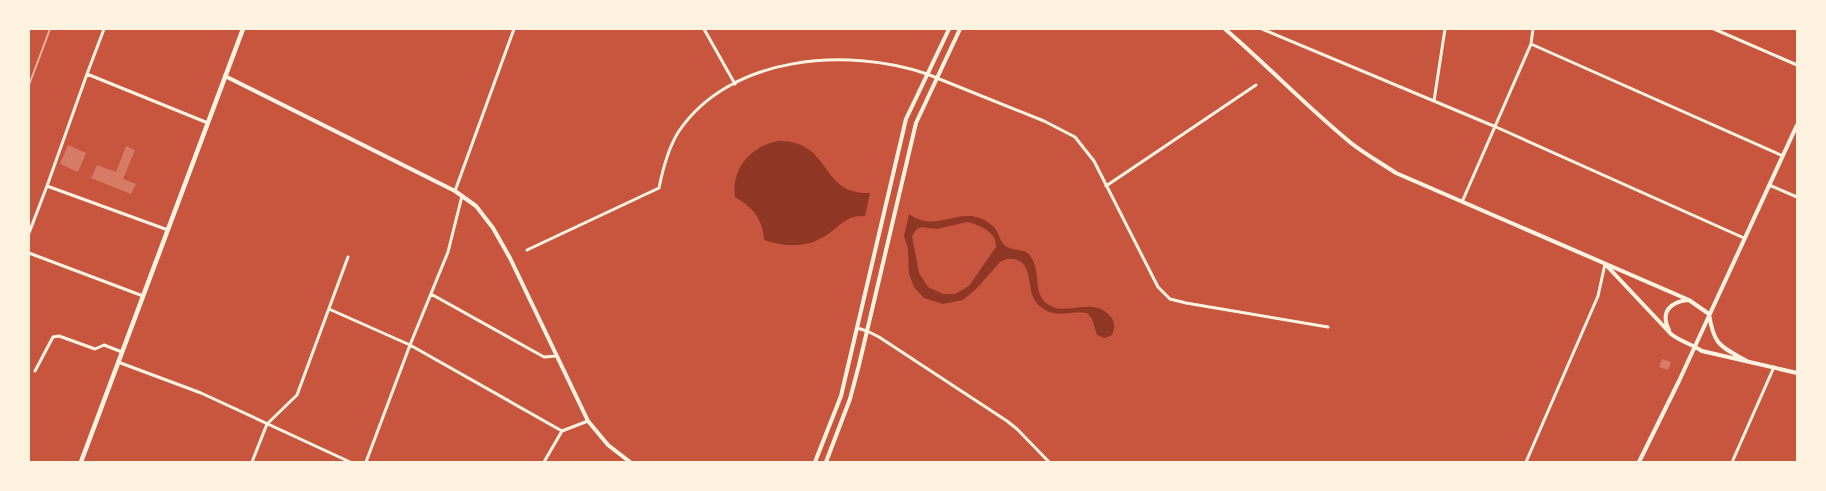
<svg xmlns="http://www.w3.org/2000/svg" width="1826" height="491" viewBox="0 0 1826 491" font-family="Roboto,sans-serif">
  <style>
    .water { fill: #8f3625; fill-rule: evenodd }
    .building { fill: #d67c66 }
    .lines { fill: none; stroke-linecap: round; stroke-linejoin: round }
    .minor { stroke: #fff3e0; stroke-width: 3 }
    .tertiary { stroke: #fff3e0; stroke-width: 4 }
    .secondary { stroke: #fff3e0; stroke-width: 4 }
    .primary { stroke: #fff3e0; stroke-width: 4.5 }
    .rail { stroke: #e9b49f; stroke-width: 2 }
  </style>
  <rect width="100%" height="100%" fill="#c8553d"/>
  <path class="water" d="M778 141C833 140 818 195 870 193L865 216C849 215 842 223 831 232 810 248 788 248 764 240 763 220 753 207 735 197 731 169 751 146 778 141Z
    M909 214C937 235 961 203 989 223 999 229 998 238 1004 245 1012 252 1025 247 1031 257 1042 272 1031 294 1049 305 1067 317 1093 295 1111 317 1115 323 1115 328 1112 335L1105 338 1097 335 1092 319 1087 313C1073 310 1059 318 1045 310 1040 307 1036 303 1034 299 1027 286 1033 263 1014 259 1009 258 1005 259 1000 262L976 289 963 300 943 304 924 298 914 287 909 274 908 249 904 236ZM967 222C980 225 997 232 996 247L969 286 955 294H943L928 287 919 273 912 236 916 230 921 227 937 229Z"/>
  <path class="building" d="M68 145 86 153 78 172 60 164Z
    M126 146 135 150 123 179 136 184 131 194 91 178 97 165 116 172Z
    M1662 359 1671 362 1668 370 1659 367Z"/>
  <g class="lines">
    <path class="minor" d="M704 29 735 84
      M1262 29 1496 127 1744 238
      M1714 29 1797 65
      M1531 44 1783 156
      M87 74 104 29
      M1434 101 1445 29
      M1769 185 1797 197
      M47 186 87 74 208 123
      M1106 186 1256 85
      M455 191 514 29
      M1462 202 1531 44 1533 29
      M29 233 47 186 168 230
      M527 250 659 188C663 168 668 148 679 131 731 55 847 47 927 74L1044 121 1075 137 1094 161 1158 287 1170 299 1186 303 1328 327
      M29 253 143 296
      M431 294 544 357 556 356
      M329 309 410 345 562 431 588 421
      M857 328 867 331 879 337 1007 421 1017 429 1049 462
      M118 362 201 393 350 462
      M35 371 53 337 59 336 95 349 104 345 122 352
      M1733 460 1774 367
      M252 462 267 424 297 395 348 257
      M366 462 410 345 448 252 462 196
      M544 462 562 431
      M1526 462 1598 296 1605 264"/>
    <path class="tertiary" d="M225 76 455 191 476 206 493 228 510 258 588 421 608 445 630 462
      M815 462 841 396 906 119 949 29
      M826 462 850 399 859 365 916 123 960 29"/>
    <path class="secondary" d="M1225 29C1268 66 1307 107 1351 143 1365 154 1381 163 1396 173L1689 300 1709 314C1714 346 1720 346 1747 361
      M1607 266 1671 334C1681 342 1692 344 1702 351L1797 373
      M1669 330C1660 312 1670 302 1688 300
      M1639 462 1679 381 1797 125"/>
    <path class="primary" d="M81 462 243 29"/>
    <path class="rail" d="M29 85 50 29"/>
  </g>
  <rect width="1826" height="491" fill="none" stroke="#fff3e0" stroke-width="60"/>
</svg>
